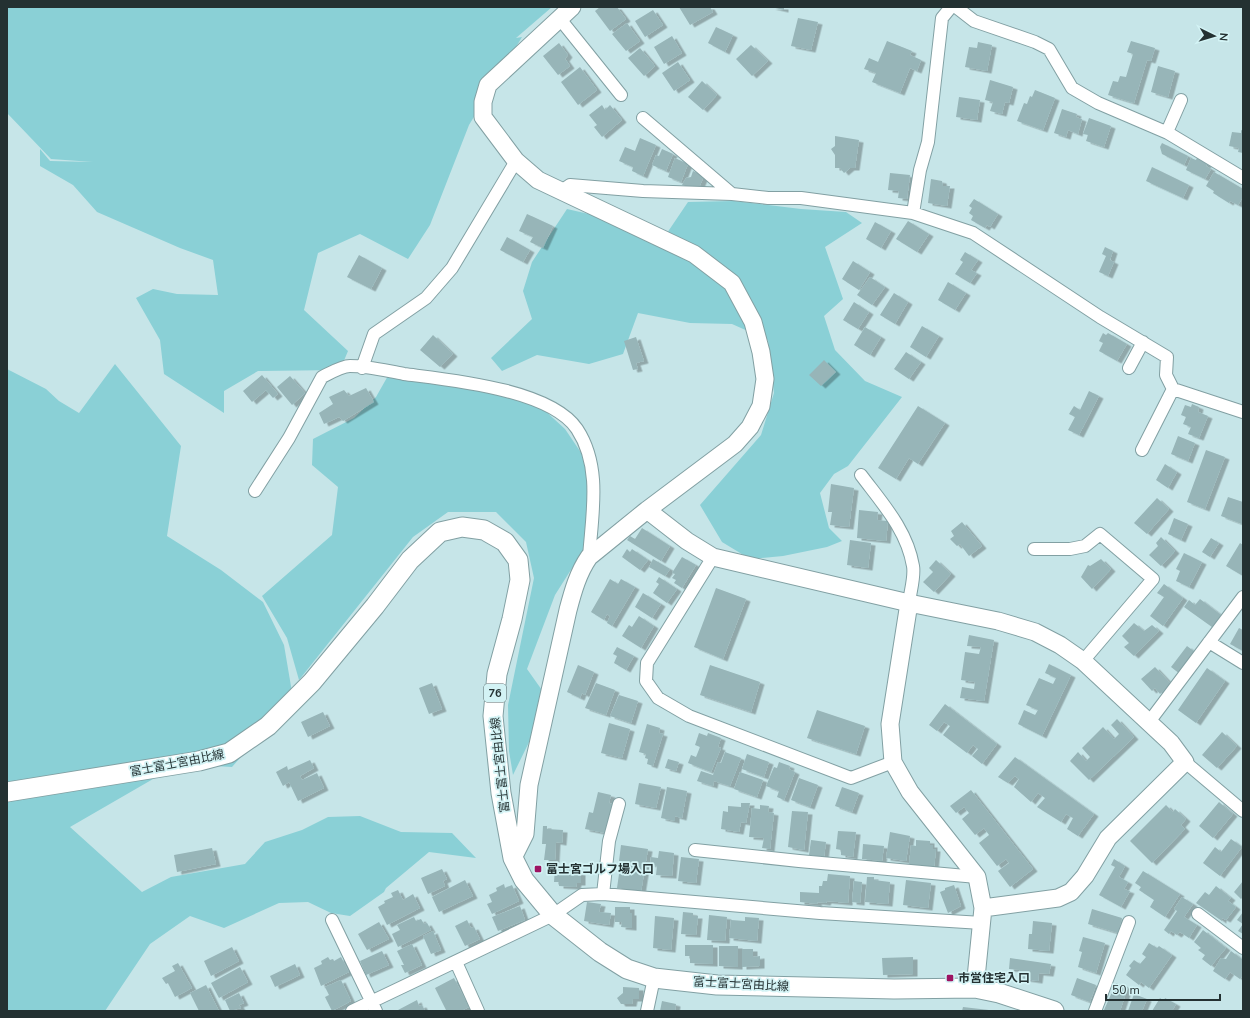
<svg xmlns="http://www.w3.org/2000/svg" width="1250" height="1018" viewBox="0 0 1250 1018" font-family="'Nunito Sans','Noto Sans JP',sans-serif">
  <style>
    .green { fill: #8ad0d6 }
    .building { fill: #97b5b8; filter: url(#shadow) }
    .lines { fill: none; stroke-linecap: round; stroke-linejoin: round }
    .street-casing { stroke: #82a0a3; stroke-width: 14 }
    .secondary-casing { stroke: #82a0a3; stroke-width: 19 }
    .primary-casing { stroke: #82a0a3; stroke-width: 21 }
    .street { stroke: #fff; stroke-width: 12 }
    .secondary { stroke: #fff; stroke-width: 17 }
    .primary { stroke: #fff; stroke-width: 19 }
    .poi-dot { fill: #9d1362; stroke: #d3f3f5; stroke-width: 1.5 }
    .labels { text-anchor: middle; stroke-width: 3.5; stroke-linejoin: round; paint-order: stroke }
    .shield { fill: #d3f3f5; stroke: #586b6c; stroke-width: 1 }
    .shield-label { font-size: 11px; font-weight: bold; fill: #243132 }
    .street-label { font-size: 12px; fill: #243132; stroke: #d3f3f5 }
    .poi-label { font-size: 12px; font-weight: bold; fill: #243132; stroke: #d3f3f5; text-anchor: start }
  </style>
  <defs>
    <filter id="shadow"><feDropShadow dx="4.5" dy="2.5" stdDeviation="0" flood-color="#0004"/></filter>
  </defs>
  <rect width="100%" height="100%" fill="#c6e5e8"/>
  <path class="green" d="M7 7H552L516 38 522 37 469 125 430 225 408 259 360 234 318 253 304 310 348 351 340 370 258 371 224 391V413L164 374 160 340 136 298 153 289 177 294 218 295 213 260 180 248 97 212 73 185 40 166V149L50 161 93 162 51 159 7 113Z
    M734 201 801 209 846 212 862 223 825 247 843 299 824 316 835 350 865 381 902 397 848 466 834 474 820 493 829 528 842 541 827 547 783 556 750 559 722 542 700 505 761 435 774 393 768 340 732 324 690 323 638 313 623 354 589 364 537 355 502 371 491 358 532 319 523 291 532 262 567 209 602 217 665 236 688 202Z
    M115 364 181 446 167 536 221 570 263 602 284 645 293 698 232 767 179 764 70 827 142 892 171 877 245 864 265 842 302 830 328 817 360 816 401 832 452 833 476 858 429 852 386 888 384 892 350 916 331 913 308 902 279 903 224 928 190 916 150 944 105 1011H7V369L46 389 59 401 79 413Z
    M389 374 490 391 541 407 565 429 586 460 590 499 586 546 555 595 527 669 544 693 532 736 513 775 509 751 508 705 534 578 526 542 496 512H448L413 537 299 680 287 638 262 596 332 535 338 487 312 465 313 439 354 418 376 397Z"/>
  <path class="building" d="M600 7H617L626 19 610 31 595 11Z
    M679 7H710L713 12 690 25Z
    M771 7H784V10Z
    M653 10 663 25 645 37 635 21Z
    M798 18 818 22 811 50 791 46Z
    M627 23 640 41 626 51 612 34Z
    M716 27 733 35 725 52 708 43Z
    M672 36 682 53 664 64 654 47Z
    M887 41 912 51 910 55 921 60 917 71 910 68 900 93 872 82 876 73 864 69 869 58 878 62Z
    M1131 41 1155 48 1151 61 1147 60 1134 103 1108 95 1113 81 1118 82 1120 76 1126 77 1133 54 1127 52Z
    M978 42 992 45 987 71 965 67 969 47 977 48Z
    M559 43 568 55 565 59 570 66 558 75 543 56Z
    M751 45 768 61 752 76 736 59Z
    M640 48 655 66 644 76 628 58Z
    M678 62 690 80 674 91 662 73Z
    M1158 66 1175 71 1168 97 1151 92Z
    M580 67 597 90 578 105 561 82Z
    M990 80 1013 87 1009 103 1005 102 1002 114 990 111 993 102 985 100Z
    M702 81 717 95 703 110 688 97Z
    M1035 90 1055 98 1043 130 1017 121 1024 103 1027 104 1030 96 1032 97Z
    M959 97 980 100 977 120 956 117Z
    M602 105 605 110 610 105 622 120 602 137 594 127 597 125 589 115Z
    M1062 109 1077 114 1076 117 1082 119 1078 134 1068 130 1066 137 1054 133Z
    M1089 118 1111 126 1104 147 1086 141 1088 135 1083 134Z
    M1241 130 1243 131V153L1238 152 1239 148 1229 146 1232 132 1241 133Z
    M835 136 859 140 855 168H850L844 173 840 168H835V155L831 149 835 146Z
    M640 138 656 145 643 176 632 171 633 167 619 161 625 147 635 151Z
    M1162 143 1188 156 1184 165 1162 154 1160 147Z
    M662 149 673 154 666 171 652 165 656 155 659 156Z
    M675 158 688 164 681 182 668 177Z
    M1191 158 1196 160 1197 158 1207 164 1206 166 1211 169 1205 179 1186 170Z
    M1152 167 1189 185 1183 198 1146 181Z
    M693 171 704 176 698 190 682 185 686 178 691 177Z
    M1214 172 1243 189V197L1238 205 1230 201 1229 203 1213 193 1214 191 1206 186Z
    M890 173 910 175 907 199 898 198 899 191 888 190Z
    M931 179 942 181 943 186H950L947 206 928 203Z
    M974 199 998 214 990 227 987 225 985 228 971 220 973 216 969 213 972 208 969 206Z
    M527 214 553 226 543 248 530 242 533 237 519 231Z
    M908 221 929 234 917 252 896 239Z
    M875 222 891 231 881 248 866 239Z
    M507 237 530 250 523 262 500 250Z
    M1105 247 1113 251 1110 260 1114 262 1108 276 1099 272 1106 256 1102 254Z
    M965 252 978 260 971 270 977 273 970 283 955 274 963 262 960 260Z
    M359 255 382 268 371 289 347 277Z
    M853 261 870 272 859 290 842 279Z
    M870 277 885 287 872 305 857 295Z
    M948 282 966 293 955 310 938 300Z
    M894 293 908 302 895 324 880 315Z
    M854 302 869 312 858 329 843 320Z
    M922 326 939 336 926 357 910 347Z
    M865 327 881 337 870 355 854 345Z
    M1103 333 1106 335 1108 333 1127 344 1117 361 1099 351 1103 343 1099 341Z
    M433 335 453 354 440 367 420 350Z
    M636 337 644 361 636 363 638 369 633 370 624 341Z
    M906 352 921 362 909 379 894 369Z
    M824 360 836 372 821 386 809 375Z
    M262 375 278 394 273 398 266 390 252 402 243 391Z
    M290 376 305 393 292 405 277 387Z
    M366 388 374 402 343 421 339 417 324 424 319 413 333 404 329 397 344 390 349 396Z
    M1089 391 1099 396 1079 435 1068 430 1075 417 1069 414 1074 406 1080 410Z
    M1192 404 1199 407 1198 412 1208 416 1199 438 1188 434 1191 427 1183 424 1186 417 1181 415 1185 405 1191 407Z
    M918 406 945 423 918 464 909 458 896 479 878 468Z
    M1178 436 1195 443 1188 461 1171 454Z
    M1206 450 1225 457 1205 509 1187 502Z
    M1165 464 1177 472 1168 488 1156 480Z
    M831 484 854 488 849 527 830 525 832 512H828Z
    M1228 497 1243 502 1242 524 1221 516Z
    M1157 498 1169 509 1147 534 1134 523Z
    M859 510 878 512 877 520 888 521 886 541 857 538Z
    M1174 518 1188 524 1181 540 1168 534Z
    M962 522 982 546 969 556 960 544 957 546 950 539 954 536 951 531Z
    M642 528 670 546 661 561 627 540 630 536 635 539Z
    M1161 537 1175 551 1161 566 1149 555 1158 546 1156 543Z
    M1211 538 1219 543 1210 557 1202 552Z
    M850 540 871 543 868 568 847 565Z
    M1240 543 1243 545V576L1226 566Z
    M627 549 630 552 632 549 648 560 640 570 622 557Z
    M1184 553 1202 562 1189 587 1176 581 1180 571 1176 569Z
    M682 557 696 565 682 588 674 583 676 580 672 578 675 574 672 573Z
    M653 559 670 569 665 576 649 567Z
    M1101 559 1111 569 1092 589 1081 577 1088 565 1090 566Z
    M936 560 951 574 934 592 923 582 933 572 929 568Z
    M659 577 677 589 667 603 653 593 659 584 656 582Z
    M610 579 618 584 621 579 635 587 612 626 607 623 610 616 607 614 604 620 591 612Z
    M1164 584 1183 598 1163 626 1150 616 1164 597 1157 593Z
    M716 588 746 599 723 659 694 647Z
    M643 593 661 604 652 618 635 607Z
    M1200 599 1221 615 1212 627 1184 607 1189 600 1195 605Z
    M639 616 654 626 641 648 622 636 629 625 632 627Z
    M1134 623 1144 631 1152 625 1159 631 1134 656 1124 647 1129 643 1122 636Z
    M1239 628 1243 630V651L1230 644Z
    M969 635 994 640 984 701 960 698 962 687 974 689 975 682 961 680 965 652 979 654 981 647 967 646Z
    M1187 646 1195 652 1180 674 1171 667Z
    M617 647 634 656 626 670 614 663 617 656 613 654Z
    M1049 664 1071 675 1042 736 1018 724 1024 710 1035 715 1038 710 1026 705 1039 678 1053 684 1056 678 1045 673Z
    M578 665 594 672 585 695 582 693 580 698 567 692Z
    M710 665 760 682 751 712 700 695Z
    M1155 667 1171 684 1160 694 1155 688 1152 691 1141 679Z
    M1207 668 1225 681 1196 723 1178 710Z
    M432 683 442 709 429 714 419 688Z
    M596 683 615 690 606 715 585 708Z
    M619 695 638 701 631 723 610 716Z
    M945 704 997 744 982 764 972 756 978 749 973 745 967 753 943 735 950 726 944 722 937 731 929 725Z
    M817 710 865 726 856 754 807 738Z
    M323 712 330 726 308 737 301 722Z
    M1117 719 1134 737 1089 780 1070 761 1078 752 1086 761 1090 757 1082 748 1103 727 1114 739 1119 734 1111 725Z
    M609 723 630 729 622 758 601 753Z
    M647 724 660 728 659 733 663 734 653 766 647 764 648 759 645 758 646 754 639 752Z
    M1222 732 1237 746 1217 768 1202 755Z
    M699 733 707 736 708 733 721 738 718 747 721 748 711 772 688 763 691 755 696 757 700 747 695 745Z
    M725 752 741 758 730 786 714 781 713 786 697 781 701 771 713 775 718 762 721 763Z
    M747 754 769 762 764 777 742 769Z
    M1015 757 1094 814 1078 836 1067 829 1073 818 1066 814 1061 822 1037 807 1045 798 1038 793 1031 802 1014 787 1019 779 1015 776 1008 783 998 777Z
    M668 759 679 762 676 771 665 768Z
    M310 760 314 768 300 776 302 780 317 773 324 788 298 801 289 782 283 786 276 772 287 766 288 770Z
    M779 762 790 766 789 769 795 772 784 800 777 797 779 791 766 786 774 767 777 768Z
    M740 772 763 780 757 797 734 789Z
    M799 778 818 785 810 807 791 800Z
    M639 783 661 787 656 808 635 804Z
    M667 787 687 791 682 818 675 816V821L661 818Z
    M842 787 859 793 852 812 835 806Z
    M971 790 1033 869 1010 887 998 871 1009 863 1006 859 997 866 979 843 989 835 984 828 975 835 962 819 969 813 964 807 956 813 950 806Z
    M598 792 611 795 609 803 612 804 605 833 585 829 589 812 593 813Z
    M1219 802 1233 814 1213 838 1199 826Z
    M741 803H750L746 823 741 822 739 832 721 829 723 811 728 812V806L741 807Z
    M760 805 769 806 768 812 774 813 770 849 762 848 764 838 749 837 752 808 760 809Z
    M1166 805 1173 812 1175 809 1186 819 1181 825 1185 829 1152 863 1130 841Z
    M792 811 808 812 804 850 788 847Z
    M543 826H547V829L563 830 562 843 556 842 555 860H544L546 844H542Z
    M838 831 856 832 853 857 841 855V850L836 849Z
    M890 832 910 836 906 861 886 858Z
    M1231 839 1242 847 1220 876 1203 863 1215 847 1221 852Z
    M811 840 826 842 824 857 809 855Z
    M916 840 930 841V845H933V849H936L934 868 909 865 911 845 916 846Z
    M863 844 884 846 882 861 862 859Z
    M621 845 648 849 641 892 617 888 619 874 626 875 628 862 619 861Z
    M212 848 216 864 177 872 174 855Z
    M659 851 674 853 672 876 656 875 657 866 650 864 651 857 658 858Z
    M681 857 699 859 696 883 678 881Z
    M1114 859 1125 866 1119 877 1128 882 1124 889 1130 891 1121 907 1099 895 1115 867 1111 865Z
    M555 868 576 869V872L581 873V883H577L576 887 559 886V882H554Z
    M442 869 447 879 443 881 445 886 428 894 421 878Z
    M1143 871 1180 894 1165 917 1150 907 1154 900 1139 890 1141 887 1135 883Z
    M828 874 850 876 848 903 827 901 826 903 817 902 818 904 800 902V892L819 893V886H822L823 881H827Z
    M867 877H874V880L890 882 888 904 865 902Z
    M465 880 473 896 439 912 432 897Z
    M906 880 931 883 928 908 903 905Z
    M854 881 862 882 860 903 852 902Z
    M1243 881V897L1241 899 1234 892Z
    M504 884 505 888 512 885 519 901 492 914 487 904 492 902 489 895 497 891 496 888Z
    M954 885 961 906 948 913 940 892 945 890V888Z
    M1216 886 1231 898 1228 901 1236 907 1226 920 1222 918V921L1196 903 1205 892 1209 895Z
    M398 890 403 900 413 894 420 908 387 925 378 907 385 903 384 901 393 897 391 893Z
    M1182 897 1193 904 1184 917 1197 925 1189 938 1180 932 1177 935 1171 931 1169 934 1164 930 1177 911 1174 909Z
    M587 902 601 904 599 912 611 913 609 925 584 921Z
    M520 906 525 920 498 931 492 917Z
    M615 907H630V913H632V928L621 927 622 922H615Z
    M1092 909 1122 918 1118 933 1088 924Z
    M683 912 693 913V916H698L696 935 681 934Z
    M1243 912V934L1238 931 1243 924 1237 920Z
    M709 915 727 917 725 941 707 940Z
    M655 916 674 918 671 950 653 948Z
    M414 917 416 921 421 919 424 924 427 923 431 930 398 947 392 934 400 930 397 925Z
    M745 917 759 918 757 941 729 938 731 920 745 921Z
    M467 920 471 928 474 927 480 939 465 946 455 926Z
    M1033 921 1052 923 1049 951 1028 949 1029 934H1032Z
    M379 922 389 939 367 950 358 934Z
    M1203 930 1226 948 1211 966 1202 959 1205 955 1198 950 1201 948 1194 942Z
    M433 931 441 950 431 954 423 936Z
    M1083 937 1105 943 1096 973 1078 967 1082 952 1079 951Z
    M1149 943 1157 948 1159 946 1172 955 1149 988 1141 982 1139 985 1126 975 1131 968 1129 966 1134 960 1140 964 1146 957 1142 954Z
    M412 944 422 965 405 973 401 965H404L397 951Z
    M685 945H713V964L690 963V956H685Z
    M719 946H738V967L719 966Z
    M232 947 239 961 211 976 204 961Z
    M742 949H753V957L760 956V966L742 967Z
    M382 951 389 965 366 975 360 961Z
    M1231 951 1243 960V975L1240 979 1230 972 1225 979 1213 971 1221 958 1226 959Z
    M328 957 330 960 333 959 334 961 341 957 349 972 321 986 314 968 322 964 321 961Z
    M913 957V974L883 975 882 958Z
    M1010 958 1051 964 1049 974 1039 973 1038 981 1018 978 1020 970 1009 969Z
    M178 963 192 988 175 997 168 983 166 984 162 978 175 971 172 966Z
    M295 964 300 975 275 987 270 976Z
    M240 967 248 982 219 998 211 983Z
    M454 978 469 1007 461 1011 446 1010 435 988Z
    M1077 978 1096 985 1090 1002 1071 995Z
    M341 980 351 1001 332 1011 325 997 329 995 325 987Z
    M1116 983 1128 987 1120 1011 1104 1010Z
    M206 985 219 1011H199L190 993Z
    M623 987 639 988V999H633L632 1004H621L617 998 623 993Z
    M239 993 244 1003 239 1005 241 1008 230 1011 225 1000Z
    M1134 994 1147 999 1142 1011H1128Z
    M1160 998 1164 1001 1165 998 1176 1004 1172 1011H1152Z
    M417 1000 419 1006 422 1005 425 1011H399L398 1010Z
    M662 1001 676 1004 675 1011H660Z
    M963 1007 989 1010V1011H962Z"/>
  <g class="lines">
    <defs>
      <path id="street" d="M956 7 974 21 1035 42 1049 49 1072 88 1098 103 1168 133 1243 178
        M560 19 621 95
        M1167 132 1181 100
        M560 192 570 185 643 191 732 194 643 118
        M732 194 768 198H801L913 213 973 233 1100 317 1167 357 1166 375 1173 389 1243 412
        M913 213 920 170 928 142 942 18 951 7
        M362 368 374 334 426 298 452 268 516 161
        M1129 368 1143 342
        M1142 450 1173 389
        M861 475C882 503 907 530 913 566 915 577 910 592 909 603
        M255 491 289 438 322 377C330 373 342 366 350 366 368 366 387 371 404 374 450 380 550 389 577 429 602 467 592 514 589 557
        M1034 549H1070L1085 546 1100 534 1153 579 1083 661
        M713 557 647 663 646 681 658 698 689 716 851 778 893 762
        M1209 642 1243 663
        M1149 722 1243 597
        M1185 762 1243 811
        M695 850 799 861 977 877
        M603 894 609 841 619 804
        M1198 914 1243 948
        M332 920 376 1011
        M456 962 478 1011
        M352 1011 553 915 582 895 603 894 820 913 982 923
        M647 1011 654 978
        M1095 1011 1129 922"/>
      <path id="secondary" d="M647 510 687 541 713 557 909 603 998 621 1035 632 1060 645 1083 661 1171 743 1185 762 1108 838 1085 876 1071 892 1058 898 983 908
        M909 603 890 724 893 762 910 792 977 877 983 908 975 988
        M513 858 525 834 529 785 568 610C573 591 578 573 589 557L647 510 735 444 750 427 761 406 765 379 761 352 753 322 732 283 694 254 538 180 516 161 483 117V102L488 85 572 7"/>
      <path id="primary" d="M7 792 199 761 229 753 268 726 312 682 375 606 410 560 440 532 462 527 484 530 505 542 518 560 520 580 512 619 497 674 493 716 501 793 513 858 524 880 553 915 600 952 627 969 654 978 717 985 894 989 975 988 999 993 1054 1011"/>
    </defs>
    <use href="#street" class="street-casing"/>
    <use href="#secondary" class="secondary-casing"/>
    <use href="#primary" class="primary-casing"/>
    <use href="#street" class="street"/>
    <use href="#secondary" class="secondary"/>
    <use href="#primary" class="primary"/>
  </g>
  <g class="poi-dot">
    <rect x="534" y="865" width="8" height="8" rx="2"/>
    <rect x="946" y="974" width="8" height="8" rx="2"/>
  </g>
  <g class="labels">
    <rect class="shield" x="484" y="684" width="22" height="18" rx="3"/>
    <g class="shield-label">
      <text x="495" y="697">76</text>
    </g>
    <g class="street-label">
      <text transform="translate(177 763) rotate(-11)" y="4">富士富士宮由比線</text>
      <text transform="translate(500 765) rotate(-96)" y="4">富士富士宮由比線</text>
      <text transform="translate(741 984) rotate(3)" y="4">富士富士宮由比線</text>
    </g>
    <g class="poi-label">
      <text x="546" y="873">富士宮ゴルフ場入口</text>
      <text x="958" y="982">市営住宅入口</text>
    </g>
  </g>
  <rect width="1250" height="1018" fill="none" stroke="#243132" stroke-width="16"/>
  <g transform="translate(1214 36) rotate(95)" stroke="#d3f3f5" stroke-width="3" paint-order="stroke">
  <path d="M0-3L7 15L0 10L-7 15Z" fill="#243132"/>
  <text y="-6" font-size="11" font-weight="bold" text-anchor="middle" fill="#243132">N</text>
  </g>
  <path d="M1106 994v6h114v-6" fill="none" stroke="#243132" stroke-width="2"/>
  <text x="1112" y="994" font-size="12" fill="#243132" stroke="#d3f3f5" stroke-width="3" paint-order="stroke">50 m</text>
</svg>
